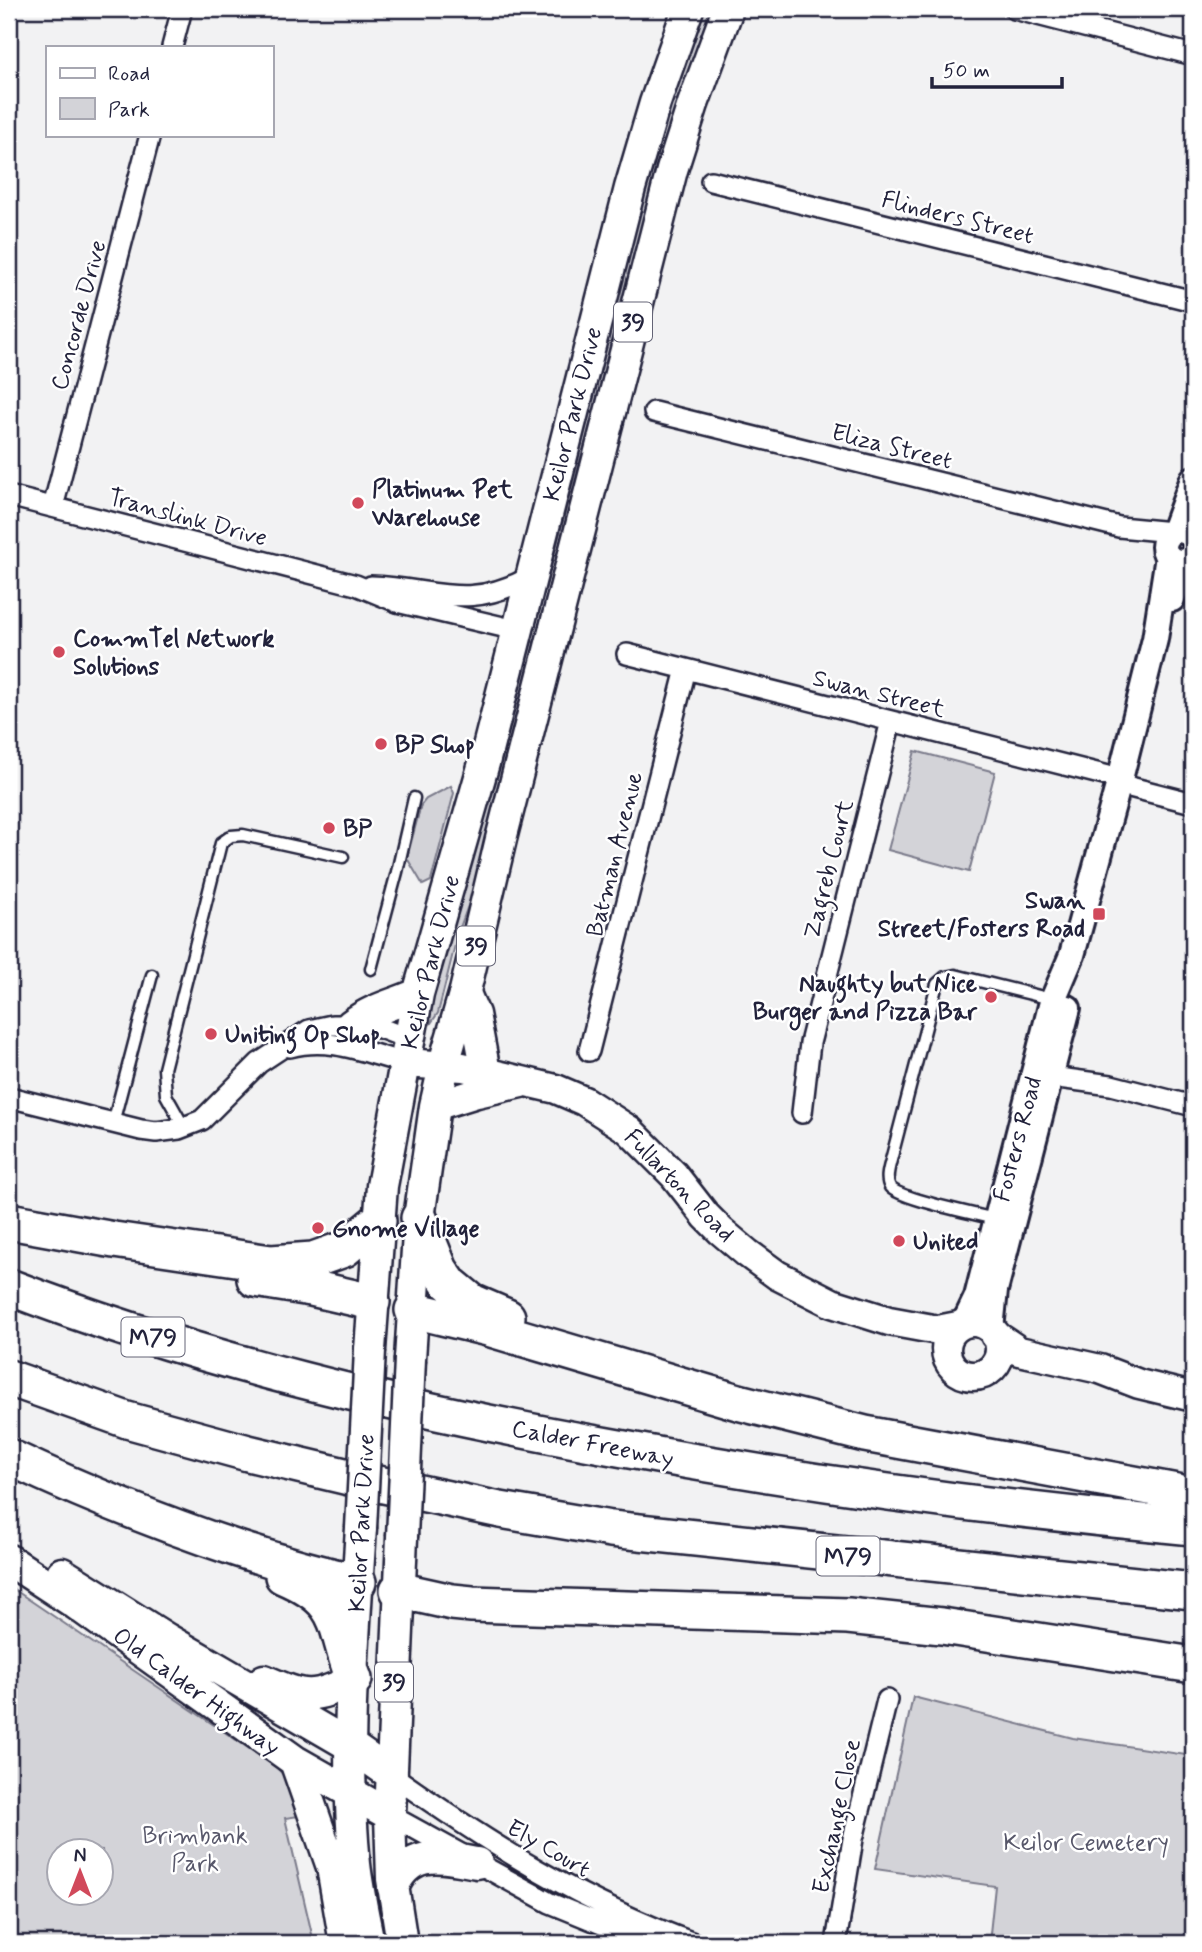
<svg xmlns="http://www.w3.org/2000/svg" width="1202" height="1952" viewBox="0 0 1202 1952" font-family="Mynerve,sans-serif">
  <style>
    .green { fill: #d3d3d8; stroke: #7a7a8a; stroke-width: 2; fill-rule: evenodd }
    .lines { fill: none; stroke-linecap: round; stroke-linejoin: round }
    .service-casing { stroke: #22223b; stroke-width: 15 }
    .minor-casing { stroke: #22223b; stroke-width: 24 }
    .tertiary-casing { stroke: #22223b; stroke-width: 30 }
    .secondary-casing { stroke: #22223b; stroke-width: 33 }
    .primary-casing { stroke: #22223b; stroke-width: 35 }
    .motorway-casing { stroke: #22223b; stroke-width: 40 }
    .service { stroke: #fff; stroke-width: 10 }
    .minor { stroke: #fff; stroke-width: 19 }
    .tertiary { stroke: #fff; stroke-width: 24 }
    .secondary { stroke: #fff; stroke-width: 28 }
    .primary { stroke: #fff; stroke-width: 30 }
    .motorway { stroke: #fff; stroke-width: 35 }
    .primary-bridge-casing { stroke: #22223b; stroke-width: 35; stroke-linecap: butt }
    .primary-bridge { stroke: #fff; stroke-width: 30 }
    .poi-dot { fill: #d1495b; stroke: #fff; stroke-width: 2.5 }
    .labels { text-anchor: middle; stroke-width: 5; stroke-linejoin: round; paint-order: stroke }
    .shield { fill: #fff; stroke: #646476; stroke-width: 2 }
    .shield-label { font-size: 23px; font-weight: bold; fill: #22223b }
    .street-label { font-size: 24px; fill: #22223b; stroke: #fff }
    .poi-label { font-size: 24px; font-weight: bold; fill: #22223b; stroke: #fff; text-anchor: start }
    .park-label { font-size: 24px; fill: #57576a; stroke: #fff }
  </style>
  <rect width="100%" height="100%" fill="#f2f2f3"/>
  <filter id="ink" filterUnits="userSpaceOnUse"><feTurbulence type="fractalNoise" baseFrequency=".0143" numOctaves="2"/><feDisplacementMap in="SourceGraphic" scale="14" xChannelSelector="R" yChannelSelector="G"/><feConvolveMatrix kernelMatrix="1 2 1 2 8 2 1 2 1" color-interpolation-filters="sRGB"/></filter>
  <g filter="url(#ink)">
    <path class="green" d="M698 9H718L612 363 576 472 545 590 538 605 638 195Z
      M538 640 480 873 458 933 438 1013 431 1023 429 1007 524 645Z
      M915 751 995 772 969 872 888 850Z
      M451 786 454 793 431 881 423 885 407 858 421 805 426 799Z
      M9 1586 276 1767 294 1786 306 1815 285 1818 314 1943H9ZM60 1850H102V1892H60Z
      M913 1697 1073 1738 1193 1756V1943H989L995 1886 875 1869Z"/>
    <g class="lines">
      <defs>
        <path id="service" d="M371 969 397 872 414 798
          M113 1123 152 975
          M184 1127 166 1095 164 1069 221 843 231 836 243 835 343 857
          M995 1219C978 1215 898 1198 890 1187 885 1179 889 1168 891 1160L937 984 945 977 955 975 1051 999"/>
        <path id="minor" d="M1014 9 1193 55
          M172 47 182 9
          M711 181 1193 301
          M654 412 1119 527 1172 532
          M9 496 356 585 397 602 516 630
          M53 507 150 135
          M371 586C436 588 465 612 530 577
          M627 654 1120 779
          M1118 784 1193 803
          M290 1047C330 1036 366 1053 405 1063
          M589 1051 686 669
          M1039 1069 1051 1077 1111 1085 1193 1106
          M9 1097 141 1130 156 1132 179 1129 202 1120 259 1063 309 1030 332 1025H356L380 1028 409 1039
          M802 1113 810 1043 891 721
          M392 1775C488 1843 582 1903 694 1943
          M390 1815 550 1903 648 1943
          M836 1943 853 1839 887 1700"/>
        <path id="tertiary" d="M1174 531 1193 479
          M1180 562C1149 558 1169 514 1193 537
          M1172 599 1187 560
          M964 1324 977 1297 1052 1002 1072 955 1120 779 1155 639 1168 556
          M991 1329 995 1290 1068 1008"/>
        <path id="secondary" d="M465 991 475 1014 486 1072
          M405 1063 463 1067 556 1089 584 1101 629 1130 674 1175 706 1216 721 1231 747 1253 777 1275 832 1303 889 1321 938 1330 958 1326
          M435 1106 477 1093 521 1083
          M946 1349a27 27 0 1 1 54 0a27 27 0 1 1-54 0Z
          M995 1335 1019 1351 1100 1369 1139 1384 1193 1397"/>
        <path id="primary" d="M351 1025C371 1009 395 1004 418 994
          M370 1350 382 1186 418 994 484 763 630 188 655 103 688 9
          M410 1359 419 1218 435 1106 447 1053 465 991 501 839 672 170 693 104 728 9
          M361 1528C354 1638 344 1755 355 1864 358 1891 364 1917 369 1943
          M402 1537 390 1815 392 1879 402 1943
          M9 1560 76 1604 295 1761 390 1815
          M62 1573 167 1639 351 1746 392 1775
          M264 1680C305 1698 313 1700 354 1679
          M295 1761 332 1867 345 1943
          M393 1888C410 1847 442 1857 477 1863"/>
        <path id="motorway" d="M419 1218 440 1270 449 1283 472 1302 507 1317
          M9 1221 114 1240 271 1263 313 1260 344 1249 378 1221
          M255 1279 311 1288 372 1302
          M9 1287C201 1361 400 1408 602 1445 798 1482 995 1509 1193 1527
          M413 1310 488 1328 738 1402 865 1434 1193 1495
          M9 1378 127 1420 248 1453 374 1483 500 1510 611 1529 1193 1591
          M9 1457C83 1492 160 1523 238 1549 278 1562 317 1574 358 1582
          M283 1576C346 1603 332 1624 354 1679
          M398 1590 452 1602 472 1604 848 1616 942 1626 1193 1665"/>
      </defs>
      <use href="#service" class="service-casing"/>
      <use href="#minor" class="minor-casing"/>
      <use href="#tertiary" class="tertiary-casing"/>
      <use href="#secondary" class="secondary-casing"/>
      <use href="#primary" class="primary-casing"/>
      <use href="#motorway" class="motorway-casing"/>
      <use href="#service" class="service"/>
      <use href="#minor" class="minor"/>
      <use href="#tertiary" class="tertiary"/>
      <use href="#secondary" class="secondary"/>
      <use href="#primary" class="primary"/>
      <use href="#motorway" class="motorway"/>
      <defs>
        <path id="primary-bridge" d="M361 1528 370 1350
          M402 1537 410 1359"/>
      </defs>
      <use href="#primary-bridge" class="primary-bridge-casing"/>
      <use href="#primary-bridge" class="primary-bridge"/>
    </g>
  </g>
  <g class="poi-dot">
    <circle cx="358" cy="503" r="7"/>
    <circle cx="59" cy="652" r="7"/>
    <circle cx="381" cy="744" r="7"/>
    <circle cx="329" cy="828" r="7"/>
    <rect x="1092" y="907" width="14" height="14" rx="3.5"/>
    <circle cx="991" cy="997" r="7"/>
    <circle cx="211" cy="1034" r="7"/>
    <circle cx="318" cy="1228" r="7"/>
    <circle cx="899" cy="1241" r="7"/>
  </g>
  <g class="labels">
    <g class="shield">
      <rect x="614" y="302.5" width="38" height="39" rx="5"/>
      <rect x="457" y="926.5" width="38" height="39" rx="5"/>
      <rect x="121.5" y="1317.5" width="63" height="39" rx="5"/>
      <rect x="816.5" y="1536.5" width="63" height="39" rx="5"/>
      <rect x="375" y="1662.5" width="38" height="39" rx="5"/>
    </g>
    <g class="shield-label">
      <text x="633" y="330">39</text>
      <text x="476" y="954">39</text>
      <text x="153" y="1345">M79</text>
      <text x="848" y="1564">M79</text>
      <text x="394" y="1690">39</text>
    </g>
    <g class="street-label">
      <text transform="translate(958 217) rotate(14)" y="8">Flinders Street</text>
      <text transform="translate(78 315) rotate(-75)" y="8">Concorde Drive</text>
      <text transform="translate(572 414) rotate(-76)" y="8">Keilor Park Drive</text>
      <text transform="translate(892 446) rotate(14)" y="8">Eliza Street</text>
      <text transform="translate(188 517) rotate(15)" y="8">Translink Drive</text>
      <text transform="translate(879 693) rotate(14)" y="8">Swan Street</text>
      <text transform="translate(614 854) rotate(-76)" y="8">Batman Avenue</text>
      <text transform="translate(828 869) rotate(-76)" y="8">Zagreb Court</text>
      <text transform="translate(430 962) rotate(-76)" y="8">Keilor Park Drive</text>
      <text transform="translate(1017 1139) rotate(-75)" y="8">Fosters Road</text>
      <text transform="translate(680 1185) rotate(46)" y="8">Fullarton Road</text>
      <text transform="translate(593 1443) rotate(11)" y="8">Calder Freeway</text>
      <text transform="translate(361 1523) rotate(-87)" y="8">Keilor Park Drive</text>
      <text transform="translate(197 1691) rotate(36)" y="8">Old Calder Highway</text>
      <text transform="translate(836 1816) rotate(-78)" y="8">Exchange Close</text>
      <text transform="translate(549 1848) rotate(30)" y="8">Ely Court</text>
    </g>
    <g class="poi-label">
      <text x="372" y="497">Platinum Pet<tspan x="372" dy="28">Warehouse</tspan></text>
      <text x="73" y="646">CommTel Network<tspan x="73" dy="28">Solutions</tspan></text>
      <text x="395" y="752">BP Shop</text>
      <text x="343" y="836">BP</text>
      <text x="1085" y="908" text-anchor="end">Swan<tspan x="1085" dy="28">Street/Fosters Road</tspan></text>
      <text x="977" y="991" text-anchor="end">Naughty but Nice<tspan x="977" dy="28">Burger and Pizza Bar</tspan></text>
      <text x="225" y="1042">Uniting Op Shop</text>
      <text x="332" y="1236">Gnome Village</text>
      <text x="913" y="1249">United</text>
    </g>
    <g class="park-label">
      <text x="195" y="1843">Brimbank<tspan x="195" dy="28">Park</tspan></text>
      <text x="1086" y="1850">Keilor Cemetery</text>
    </g>
  </g>
  <rect width="1202" height="1952" fill="none" stroke="#fff" stroke-width="35"/>
  <rect x="18" y="18" width="1167" height="1917" fill="none" stroke="#22223b" stroke-width="2.5" filter="url(#ink)"/>
  <rect x="46" y="46" width="228" height="91" fill="#ffffff" stroke="#a7a7b1" stroke-width="2"/>
  <rect x="60" y="68" width="35" height="10" fill="#ffffff" stroke="#a7a7b1" stroke-width="2"/>
  <text x="108" y="80" font-size="21" fill="#22223b">Road</text>
  <rect x="60" y="98" width="35" height="21" fill="#d3d3d8" stroke="#a7a7b1" stroke-width="2"/>
  <text x="108" y="116" font-size="21" fill="#22223b">Park</text>
  <g transform="translate(80 1872)"><circle r="33" fill="#ffffff" stroke="#a7a7b1" stroke-width="2"/>
  <path d="M0-5L12 26L0 18L-12 26Z" fill="#d1495b"/>
  <text y="-10" font-size="19" font-weight="bold" text-anchor="middle" fill="#22223b">N</text>
  </g>
  <path d="M932 77v10h130v-10" fill="none" stroke="#22223b" stroke-width="3.5"/>
  <text x="943" y="77" font-size="21" fill="#22223b" stroke="#ffffff" stroke-width="5" paint-order="stroke">50 m</text>
</svg>
